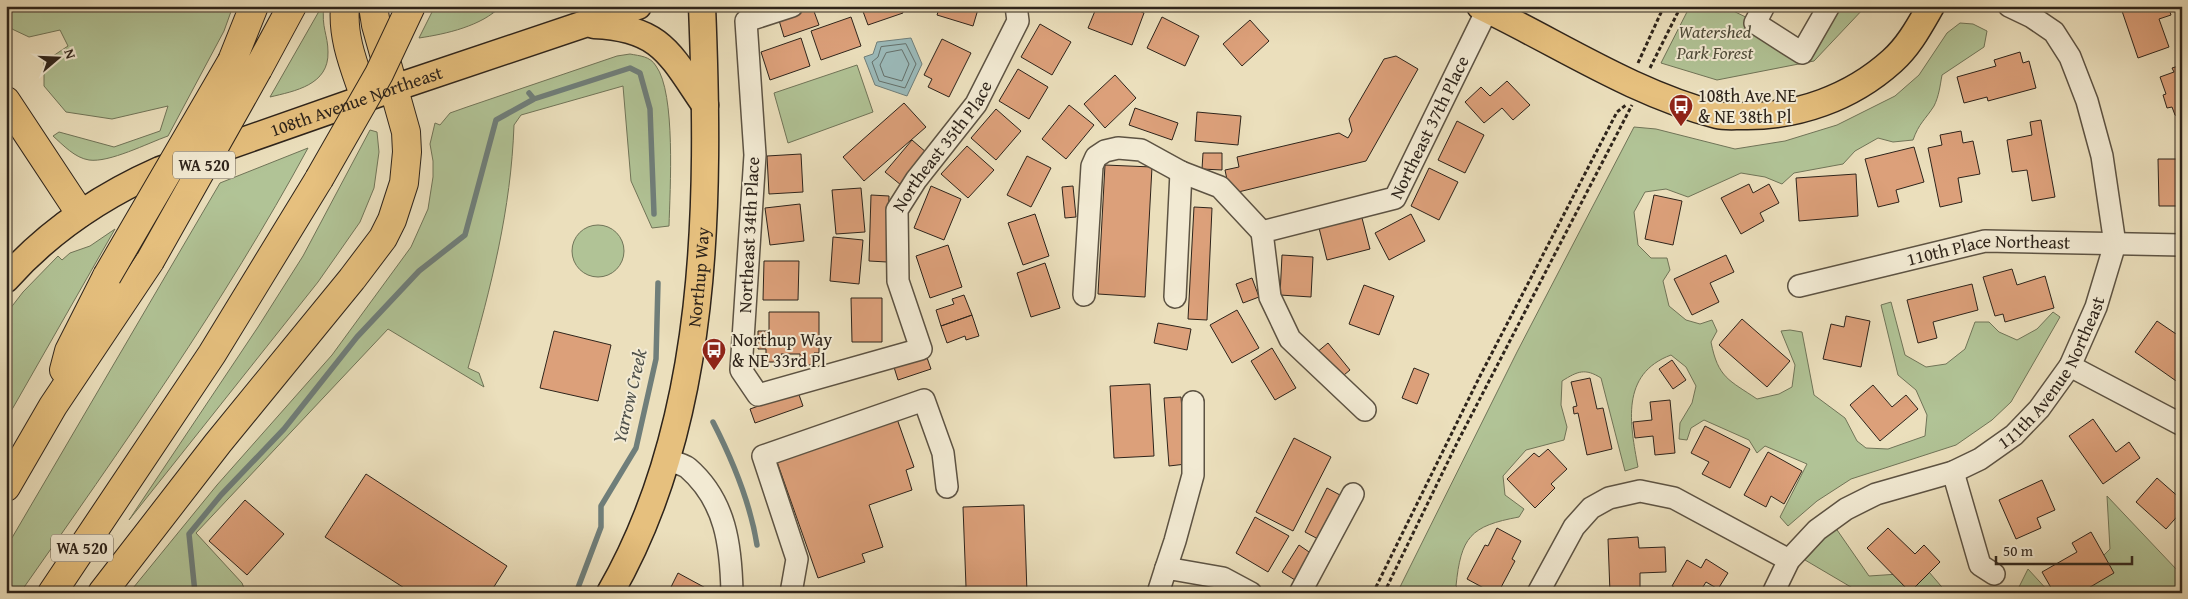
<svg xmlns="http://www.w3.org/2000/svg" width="2188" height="599" viewBox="0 0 2188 599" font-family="'Gentium Book Plus',serif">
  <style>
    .green { fill: #b1c396; stroke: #707458 }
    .water { fill: #9bbaba; stroke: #6f7e7a }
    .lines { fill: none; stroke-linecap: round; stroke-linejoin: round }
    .shore { stroke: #646f6a; stroke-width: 1 }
    .stream { stroke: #6f7e7a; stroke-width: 5.5 }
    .building { fill: #dca07a; stroke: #2e241b }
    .minor-casing { stroke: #5d5343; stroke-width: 24 }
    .major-casing { stroke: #2e241b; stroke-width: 29 }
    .highway-casing { stroke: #2e241b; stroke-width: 30 }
    .path { stroke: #2e241b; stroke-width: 3; stroke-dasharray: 4 2.5; stroke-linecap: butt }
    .minor { stroke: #f2ead3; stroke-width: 21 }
    .major { stroke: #e6c07e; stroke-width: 26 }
    .highway { stroke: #e6c07e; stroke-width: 28 }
    .highway-bridge-casing { stroke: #2e241b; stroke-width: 30; stroke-linecap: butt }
    .highway-bridge { stroke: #e6c07e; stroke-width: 28 }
    .labels { text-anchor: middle; stroke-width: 4; stroke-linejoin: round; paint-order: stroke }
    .shield { fill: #f2ead3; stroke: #695f52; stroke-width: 1 }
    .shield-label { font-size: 16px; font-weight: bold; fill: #2e241b }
    .park-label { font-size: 18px; font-style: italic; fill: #4f4c3a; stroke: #f2ead3 }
    .poi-label { font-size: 18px; fill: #2e241b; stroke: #f2ead3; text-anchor: start }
    .street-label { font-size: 18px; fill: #2e241b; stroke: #f2ead3 }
    .water-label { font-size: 19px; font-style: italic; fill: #4f514b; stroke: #f2ead3 }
  </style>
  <rect width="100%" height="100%" fill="#ebdfbc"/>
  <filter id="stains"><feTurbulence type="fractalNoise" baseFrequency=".004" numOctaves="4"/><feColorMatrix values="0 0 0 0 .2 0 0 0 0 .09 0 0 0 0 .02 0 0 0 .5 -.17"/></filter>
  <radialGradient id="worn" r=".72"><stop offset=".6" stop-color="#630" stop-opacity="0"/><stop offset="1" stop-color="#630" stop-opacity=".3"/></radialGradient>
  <path class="green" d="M6 6H233L224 31 168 136C148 143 109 163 89 160 75 158 63 145 53 136L59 132 114 147 160 131 168 106 112 119 66 112 44 86V62L68 46 60 30 29 37 12 29 6 13Z
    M322 6H324C321 27 328 35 328 52 329 85 295 91 270 97Z
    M435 6H501C482 26 446 34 419 38Z
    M1690 6H1723L1795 41 1835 6H1866L1814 61 1717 80 1661 63Z
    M1960 23 1973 24 1987 31 1984 47 1942 75C1940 86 1939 96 1934 106 1925 120 1919 123 1913 140L1893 142 1878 138 1855 151 1843 164 1794 173 1782 184 1765 177 1741 173 1688 197 1666 189 1645 192 1634 212 1638 245 1651 258H1667L1670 270 1663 281 1669 306 1686 320 1700 324 1712 320 1717 331 1711 342C1718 378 1729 380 1757 399L1779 394 1792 387 1795 365 1781 331 1790 330 1802 332 1814 395 1845 418 1857 441 1866 448 1888 449 1925 436 1927 415 1916 390 1898 375 1881 305 1891 302 1905 355 1926 367 1946 364 1965 349 1975 322H1989L1999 332 2017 340 2037 329 2053 312 2060 317 2011 402 1992 420 1956 445 1851 479 1817 501 1788 526 1780 517 1807 464 1765 446 1757 453 1749 440 1704 420 1691 428 1687 440 1679 439 1680 423 1692 403 1696 386 1686 367 1671 355C1620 374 1630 424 1638 467L1625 471 1601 378C1585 368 1578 371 1562 381L1561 405 1567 427 1564 440 1526 450 1503 476 1505 495 1524 509 1519 517C1470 526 1461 537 1456 586L1463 593H1397L1517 352 1634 127 1656 129 1735 149 1785 141 1837 125 1895 96 1919 75 1947 33Z
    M630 54C640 56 650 56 656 66 676 93 670 190 669 226L652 228 631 181 623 86 521 115 514 125C511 210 491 287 468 368L479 373 484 387 388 329 196 533 242 583 246 593H129L217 485 332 355 411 247 428 209 433 177V161L430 144 435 123 440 125 450 113 467 107 617 56Z
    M857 65 873 112 788 143 774 93Z
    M370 130 377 132 379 152 374 188 360 222 318 282 129 520 258 327 303 256Z
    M308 148C224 303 121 449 20 593H6V548L220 183Z
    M572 251a26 26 0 1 1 52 0a26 26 0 1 1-52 0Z
    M115 229 6 420V314L23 292 58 256 62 260 70 253 90 246Z
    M2107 496 2177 570 2182 579V593H2066L2110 549Z
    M1835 527 1869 576 1929 572 1947 593H1861L1805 560Z
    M2028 569 2050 593H2018L2017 591Z"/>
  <path class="water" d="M911 38 922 64 907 96 875 85 864 57 873 54 877 42Z"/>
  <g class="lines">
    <path class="shore" d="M906 44 916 64 905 88 879 81 872 62 878 57 881 47Z
      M902 50 909 64 902 81 884 76 880 65 886 53Z"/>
    <path class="stream" d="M490 6 493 10
      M529 93 534 99 630 68 640 73 650 109 654 214
      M713 422C733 461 750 501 757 545
      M195 593 189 534 221 495 284 429 357 337 419 271 465 235 496 120 534 99
      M576 593 601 527V506L636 448 656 359 658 283"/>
  </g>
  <path class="building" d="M812 6 819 25 784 37 778 17Z
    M861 6H901L903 13 868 25Z
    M940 6H979L973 26 937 15Z
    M1097 6H1127L1144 13 1132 45 1088 28Z
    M2136 6H2168L2171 15 2159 19 2169 47 2138 58 2122 11Z
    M851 17 861 46 821 60 811 31Z
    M1162 17 1199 36 1185 66 1147 48Z
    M1250 20 1269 41 1242 66 1223 44Z
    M1040 24 1071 42 1052 75 1021 57Z
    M801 38 810 66 770 80 761 52Z
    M942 39 971 53 949 97 928 87 932 79 924 75Z
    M2020 52 2023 63 2029 61 2036 88 1988 101 1987 97 1964 103 1957 77 1996 66 1994 60Z
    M1396 56 1418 69 1366 161 1230 194 1225 170 1239 167 1237 157 1339 133 1348 138 1352 131 1349 119 1384 59Z
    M2182 65V119L2175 115 2172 107 2167 108 2163 95 2166 94 2160 77 2174 72 2172 68Z
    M1018 69 1048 87 1029 119 999 101Z
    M1115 75 1136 98 1105 128 1084 104Z
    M1507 81 1530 105 1513 120 1502 108 1484 123 1465 102 1481 87 1490 96Z
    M904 103 926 127 864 181 843 157Z
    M1069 105 1094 125 1066 159 1042 139Z
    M1135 108 1178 123 1172 140 1129 125Z
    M996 109 1021 131 996 160 971 138Z
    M1197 112 1241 116 1238 145 1195 141Z
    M2041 120 2055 197 2032 201 2027 170 2012 172 2007 140 2032 135 2030 122Z
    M1457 121 1484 135 1465 173 1438 160Z
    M1961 131 1963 143 1973 141 1980 174 1958 178 1962 202 1940 207 1928 148 1942 145 1940 135Z
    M912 140 927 153 901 185 885 172Z
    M967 146 994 170 968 198 941 174Z
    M1914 147 1924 182 1896 190 1899 202 1878 207 1865 159Z
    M1203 153H1222V170L1202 169Z
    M801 154 803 192 769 194 767 156Z
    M1027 156 1051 168 1031 207 1007 195Z
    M2158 159H2182V206H2159Z
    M1105 165 1152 167 1145 297 1098 294Z
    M1429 168 1458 182 1439 220 1411 206Z
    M1856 174 1858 216 1799 221 1796 178Z
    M1749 184 1753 193 1769 184 1779 203 1760 213 1764 221 1741 234 1721 198Z
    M931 186 961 199 944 240 914 228Z
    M1073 186 1076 217 1065 218 1062 187Z
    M861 188 865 232 836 234 832 190Z
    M871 195 889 196 887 262 869 261Z
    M1654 195 1682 201 1673 245 1645 239Z
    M800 204 804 241 770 245 765 208Z
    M1194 207 1212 208 1207 320 1188 319Z
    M1035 214 1049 256 1023 265 1008 223Z
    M1411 214 1425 241 1389 260 1375 233Z
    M1362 218 1370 249 1327 260 1319 228Z
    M833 237 863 240 859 284 830 281Z
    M948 245 962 287 930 298 916 256Z
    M1282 255 1313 257 1311 297 1280 295Z
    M1726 255 1734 272 1710 283 1719 302 1692 315 1674 279Z
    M764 261H799L798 300H763Z
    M1045 263 1060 308 1031 317 1017 273Z
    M2012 269 2017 285 2045 276 2054 308 2005 322 2003 314 1995 316 1983 277Z
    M1252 278 1259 297 1243 303 1236 284Z
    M1972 284 1978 310 1933 322 1937 338 1918 343 1907 300Z
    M1364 285 1394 296 1379 335 1349 324Z
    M964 295 972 315 941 326 936 310 954 304 952 299Z
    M851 298H882V342H852Z
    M1237 310 1259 348 1232 363 1210 325Z
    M769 312H819V353H814V365H800V354H781V362H766V349H758V331H769Z
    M972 315 979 336 966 340 965 336 947 343 941 326Z
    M1846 316 1870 321 1861 367 1823 359 1831 324 1844 327Z
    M1742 319 1790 361 1767 387 1719 345Z
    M2157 321 2182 338V378L2179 383 2135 352Z
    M1158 323 1191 329 1187 350 1154 343Z
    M554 331 611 345 598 401 540 388Z
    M1328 343 1350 370 1338 380 1316 353Z
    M1272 348 1296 388 1275 400 1251 361Z
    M925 352 931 369 898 380 893 364Z
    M1672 360 1686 380 1673 389 1659 369Z
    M1414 368 1429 374 1417 404 1402 398Z
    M1590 378 1597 409 1603 408 1612 449 1587 455 1578 413 1574 414 1573 407 1577 406 1571 382Z
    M1150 384 1154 456 1114 458 1110 386Z
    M1873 385 1892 407 1906 395 1918 409 1880 441 1850 405Z
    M798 392 803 406 755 423 750 409Z
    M1181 397 1186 464 1169 466 1164 398Z
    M1670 400 1675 453 1655 455 1653 436 1635 438 1633 422 1652 420 1650 402Z
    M896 416 914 467 906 470 912 490 869 505 883 547 862 554 865 562 818 578 776 459Z
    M2093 419 2116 452 2129 442 2140 458 2103 484 2069 436Z
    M1705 426 1750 449 1730 488 1702 474 1709 462 1691 453Z
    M1294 438 1331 457 1293 531 1256 512Z
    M1548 449 1567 469 1551 484 1555 488 1535 508 1507 479 1534 453 1539 457Z
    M1768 452 1802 471 1784 504 1771 496 1766 507 1744 495Z
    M366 474 507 566 490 593H412L325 537Z
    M2157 478 2182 500V511L2166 529 2136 502Z
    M2042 480 2055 510 2037 518 2041 528 2016 539 1999 500Z
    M1327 488 1340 495 1318 539 1305 532Z
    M245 500 284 534 247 575 209 541Z
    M1024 505 1027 593H883V590L966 587 963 507Z
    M1255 517 1289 536 1268 572 1236 553Z
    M1497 528 1521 541 1512 559 1515 561 1498 593H1493L1467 579 1485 545 1488 546Z
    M1888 528 1915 554 1924 545 1940 562 1910 592 1867 548Z
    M2091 532 2114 573 2080 593H2054L2042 572 2077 552 2072 543Z
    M1638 537 1639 548 1665 547 1666 572 1640 573V593H1610L1608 539Z
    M1299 545 1312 554 1295 580 1282 572Z
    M1706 559 1728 573 1718 589 1706 582 1699 593H1680L1681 591 1672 586 1687 560 1701 568Z
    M678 573 713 592V593H668Z"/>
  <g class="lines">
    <defs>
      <g id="minor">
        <path id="s1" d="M792 6 746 21 755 155 741 370 758 395 921 349 898 281 897 210 916 180 976 104 1018 21 1016 6"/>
        <path d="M1764 6 1755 23 1802 53 1829 6"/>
        <path id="s2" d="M1799 286 1985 241 2182 245"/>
        <path d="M1084 295 1092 166 1096 157 1105 151 1118 148 1141 150 1181 172 1220 187 1262 232"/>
        <path d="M1175 297 1181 172"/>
        <path d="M2070 366 2182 425"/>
        <path id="s3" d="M1365 410 1290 339 1270 297 1262 232 1395 198 1487 10"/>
        <path d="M666 460C673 462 683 464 688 468 726 501 731 546 732 593"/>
        <path d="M1953 472 1980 565 1994 574"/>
        <path d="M1166 568 1175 541 1193 475V402"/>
        <path d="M791 593 797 559 763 456 924 400 943 453 947 487"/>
        <path d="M1158 593 1166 568 1223 578 1251 593"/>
        <path d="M1300 593 1353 494"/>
        <path d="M1538 593 1574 527 1591 508 1609 498 1640 491 1674 498 1789 560"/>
        <path id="s4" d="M1773 593 1789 560 1817 530 1846 509 1876 494 1953 472 1980 459 2014 435 2039 409 2070 366 2096 307 2115 244 2102 156 2087 101 2070 57 2054 32 2032 17 2009 6"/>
      </g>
      <g id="major">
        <path d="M1480 6C1558 43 1632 93 1717 115 1725 117 1734 116 1743 116 1797 117 1851 98 1892 61 1909 46 1920 25 1931 6"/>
        <path d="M594 25C661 28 670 54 705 105"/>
        <path id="s5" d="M6 279C49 231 101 196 160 170L394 88 638 6"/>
        <path id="s6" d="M610 593C710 420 710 200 702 6"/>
      </g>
      <path id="highway" d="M345 6C342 39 355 68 365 98
        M612 6 629 9
        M232 61 254 6
        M258 69 292 6
        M6 101 80 213
        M64 370 69 351 107 276
        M6 487 53 406 150 261
        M52 593 212 354 319 179
        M102 593 218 443 352 279 383 238 392 220 404 183 407 152 406 132 376 25 373 6"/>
    </defs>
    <use href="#minor" class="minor-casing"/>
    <use href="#major" class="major-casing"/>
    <use href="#highway" class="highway-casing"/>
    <path class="path" d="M1638 63 1664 6
      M1650 68 1681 6
      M1373 593 1480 376 1617 112 1626 105
      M1384 593 1457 443 1632 105"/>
    <use href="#minor" class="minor"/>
    <use href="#major" class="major"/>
    <use href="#highway" class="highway"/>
    <defs>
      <path id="highway-bridge" d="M319 179 379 74 411 6
        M150 261 258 69
        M107 276 232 61"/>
    </defs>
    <use href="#highway-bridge" class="highway-bridge-casing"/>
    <use href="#highway-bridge" class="highway-bridge"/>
  </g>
  <defs>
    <symbol id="bus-pin" viewBox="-11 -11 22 30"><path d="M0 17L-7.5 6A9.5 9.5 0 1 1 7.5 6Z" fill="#8f2418" stroke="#f2ead3"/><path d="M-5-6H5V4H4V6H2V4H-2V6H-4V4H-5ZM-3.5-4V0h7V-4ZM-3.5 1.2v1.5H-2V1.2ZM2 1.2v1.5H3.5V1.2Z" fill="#fff"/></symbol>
  </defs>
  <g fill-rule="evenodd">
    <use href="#bus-pin" x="1667" y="92" width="28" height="38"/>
    <use href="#bus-pin" x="700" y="336" width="28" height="38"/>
  </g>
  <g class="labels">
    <g class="shield">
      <rect x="173" y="151.5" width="62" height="27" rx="4"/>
      <rect x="51" y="534.5" width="62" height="27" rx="4"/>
    </g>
    <g class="shield-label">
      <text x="204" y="171">WA 520</text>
      <text x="82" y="554">WA 520</text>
    </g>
    <g class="park-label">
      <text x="1715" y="38">Watershed<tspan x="1715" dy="21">Park Forest</tspan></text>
    </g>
    <g class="poi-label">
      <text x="1698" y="102">108th Ave NE<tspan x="1698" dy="21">&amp; NE 38th Pl</tspan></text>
      <text x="732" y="346">Northup Way<tspan x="732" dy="21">&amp; NE 33rd Pl</tspan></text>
    </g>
    <g class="street-label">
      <text dy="6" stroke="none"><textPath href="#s5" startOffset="398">108th Avenue Northeast</textPath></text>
      <text dy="6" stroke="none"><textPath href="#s3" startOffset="431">Northeast 37th Place</textPath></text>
      <text dy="6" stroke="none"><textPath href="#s1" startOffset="819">Northeast 35th Place</textPath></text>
      <text transform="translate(749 235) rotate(-87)" y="6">Northeast 34th Place</text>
      <text dy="6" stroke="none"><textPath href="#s2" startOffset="194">110th Place Northeast</textPath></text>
      <text dy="6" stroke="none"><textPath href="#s6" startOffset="331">Northup Way</textPath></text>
      <text dy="6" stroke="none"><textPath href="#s4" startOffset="372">111th Avenue Northeast</textPath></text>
    </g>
    <g class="water-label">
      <text transform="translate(629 396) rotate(-77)" y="7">Yarrow Creek</text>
    </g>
  </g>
  <rect width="2188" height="599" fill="none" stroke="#ebdfbc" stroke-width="25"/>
  <rect x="8" y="8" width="2173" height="584" fill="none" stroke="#2e241b" stroke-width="2.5"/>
  <rect x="12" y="12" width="2163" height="574" fill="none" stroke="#2e241b"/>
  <g transform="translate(58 58) rotate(71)" stroke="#f2ead3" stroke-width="4" paint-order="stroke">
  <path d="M0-4L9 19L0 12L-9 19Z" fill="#2e241b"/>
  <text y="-8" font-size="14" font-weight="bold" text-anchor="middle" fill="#2e241b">N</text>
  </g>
  <path d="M1996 556v8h136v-8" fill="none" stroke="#2e241b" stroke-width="2.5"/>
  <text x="2003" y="556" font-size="15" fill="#2e241b" stroke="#f2ead3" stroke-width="4" paint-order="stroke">50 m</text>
  <rect width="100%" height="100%" filter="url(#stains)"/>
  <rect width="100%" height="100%" fill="url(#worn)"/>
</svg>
